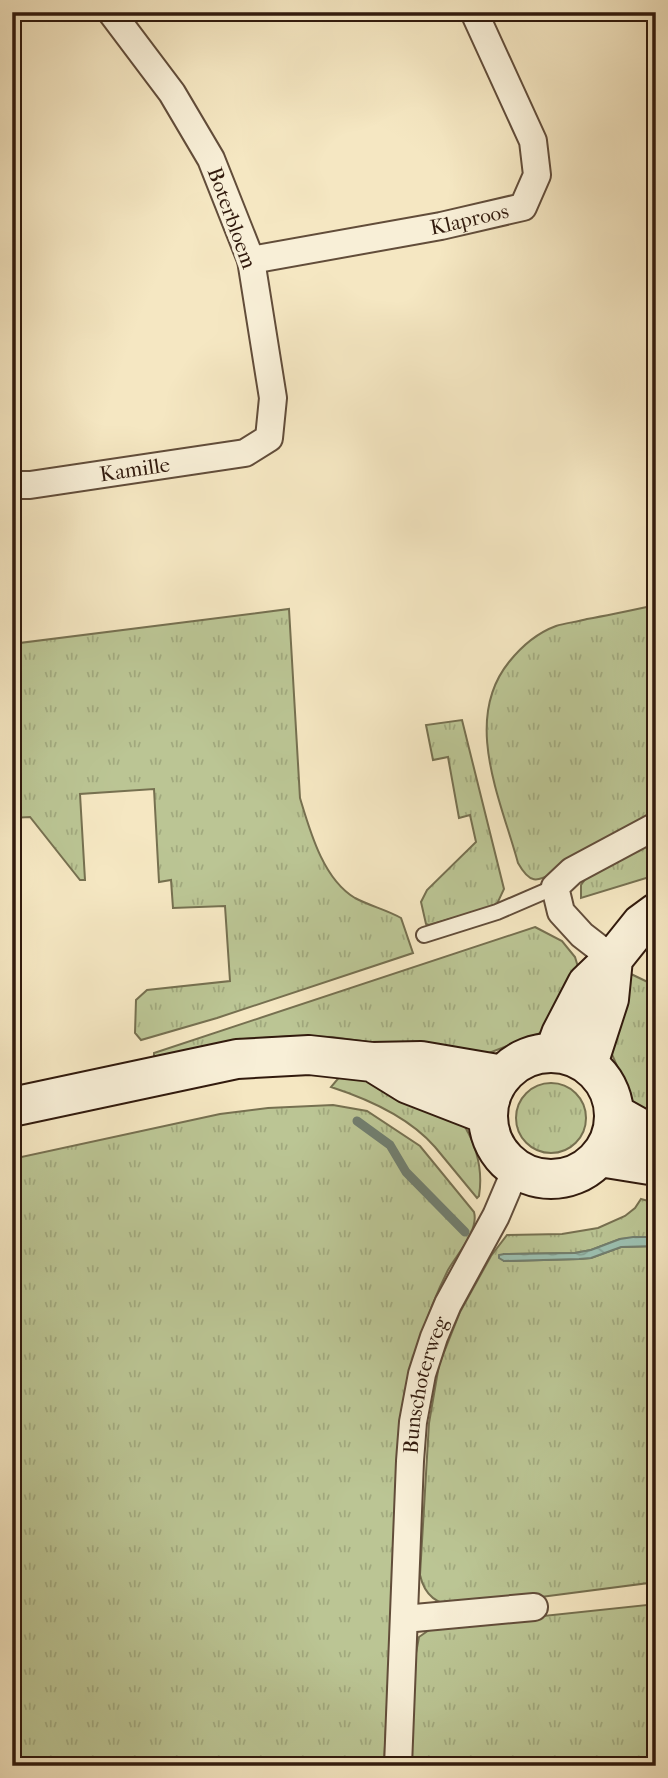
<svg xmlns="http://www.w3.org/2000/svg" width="668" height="1778" viewBox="0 0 668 1778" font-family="'IM FELL French Canon',serif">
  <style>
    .grass { fill: url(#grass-tufts); stroke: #767050; stroke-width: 2 }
    .water { fill: url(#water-waves); stroke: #717e6f; stroke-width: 2 }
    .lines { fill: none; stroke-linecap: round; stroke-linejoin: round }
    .stream { stroke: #717e6f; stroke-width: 9 }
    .lane-casing { stroke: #624d3a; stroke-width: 18 }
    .street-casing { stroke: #624d3a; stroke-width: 30 }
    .secondary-casing { stroke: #311a0d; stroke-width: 42 }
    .lane { stroke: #f8efd7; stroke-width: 14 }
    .street { stroke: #f8efd7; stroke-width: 26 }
    .secondary { stroke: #f8efd7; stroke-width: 38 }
    .labels { text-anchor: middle; stroke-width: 7; stroke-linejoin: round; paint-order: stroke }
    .street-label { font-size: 21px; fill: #311a0d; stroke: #f8efd7 }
  </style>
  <defs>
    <pattern id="grass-tufts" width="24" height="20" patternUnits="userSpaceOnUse" patternTransform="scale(1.75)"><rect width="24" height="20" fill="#bbc594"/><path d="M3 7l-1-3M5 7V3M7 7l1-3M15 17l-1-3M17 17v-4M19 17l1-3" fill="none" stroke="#a1a97e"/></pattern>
    <pattern id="water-waves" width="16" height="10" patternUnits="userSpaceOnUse" patternTransform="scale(1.75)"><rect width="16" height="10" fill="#9cc0b1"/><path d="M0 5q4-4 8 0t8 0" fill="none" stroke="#87a497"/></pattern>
  </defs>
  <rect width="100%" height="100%" fill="#f5e7c2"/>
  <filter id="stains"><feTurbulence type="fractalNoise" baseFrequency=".00286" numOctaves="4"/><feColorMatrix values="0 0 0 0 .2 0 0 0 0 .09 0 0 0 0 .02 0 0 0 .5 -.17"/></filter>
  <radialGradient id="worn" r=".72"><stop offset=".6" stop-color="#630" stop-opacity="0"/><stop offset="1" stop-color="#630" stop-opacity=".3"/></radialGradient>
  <path class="grass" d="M656 605V816L558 871C537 881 531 886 518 863 501 800 462 720 509 662 521 647 537 633 556 626 565 623 577 622 587 619 610 615 633 610 656 605Z
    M289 609 300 798C310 831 323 879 355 898 370 906 387 910 401 918L413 953 217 1018 141 1040 135 1033 136 1000 147 990 230 981 225 906 173 908 171 880 159 882 154 789 80 794 85 880H80L30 817 12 818V644Z
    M462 720 504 889 496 906 429 925 426 924 421 902 427 890 476 842 470 815 459 818 448 757 433 760 426 725Z
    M656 839V875L581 898V885L586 878Z
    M535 927 562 941 575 957 578 967 554 1023 538 1034 489 1053 391 1045 332 1037 295 1036 244 1039 154 1057V1053Z
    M631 974 656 986V1118L635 1107 610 1050Z
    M341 1075 382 1085 464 1125C477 1147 483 1171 479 1196L477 1198C463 1181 449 1164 435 1147 409 1117 368 1099 331 1087Z
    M516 1118a35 35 0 1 1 70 0a35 35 0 1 1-70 0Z
    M333 1105 367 1111 420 1146 474 1212C479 1231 457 1254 448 1270 424 1318 410 1367 401 1419L384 1766H12V1159L220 1114 268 1108Z
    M641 1199 656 1203V1237L620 1239 591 1250 575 1253 504 1254V1261L579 1259 591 1258 621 1247 656 1246V1582L457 1608C437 1603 425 1597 420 1575L429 1423 439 1365 460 1312 491 1256 507 1235 562 1234 598 1228 625 1216 635 1208Z
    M656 1604V1766H410L416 1653 419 1637 432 1628Z"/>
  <path class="water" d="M633 1237H656V1246L621 1247 591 1258 579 1259 504 1261 499 1258V1255L504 1254 575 1253 591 1250 620 1239Z"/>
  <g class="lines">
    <path class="stream" d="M357 1121 390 1145 406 1172 465 1232"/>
    <defs>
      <path id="lane" d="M424 935 497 912 555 887"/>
      <g id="street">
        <path id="s1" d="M251 260 441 226 523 207 537 175 533 141 474 12"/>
        <path id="s2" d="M12 485H30L245 453 269 438 273 398 251 260 211 159 172 93 111 12"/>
        <path d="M613 959 582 935 561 912 555 887 572 871 656 826"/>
        <path d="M404 1619 534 1607"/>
        <path id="s3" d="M398 1766 410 1461 413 1422 422 1374 434 1337 448 1304 496 1216 516 1169"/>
      </g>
      <path id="secondary" d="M554 1053 561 1034 587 984 613 959 641 924 656 913
        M488 1116a63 63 0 1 1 126 0a63 63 0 1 1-126 0Z
        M374 1063 408 1084 488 1115
        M588 1064 609 999 613 959
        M12 1107 237 1059 309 1055 372 1062 421 1061 503 1075
        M615 1114 656 1137
        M600 1157 656 1166"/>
    </defs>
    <use href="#lane" class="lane-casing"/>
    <use href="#street" class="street-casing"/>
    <use href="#secondary" class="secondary-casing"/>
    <use href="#lane" class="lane"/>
    <use href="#street" class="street"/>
    <use href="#secondary" class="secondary"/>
  </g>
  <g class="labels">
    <g class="street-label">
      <text transform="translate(232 218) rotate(70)" y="7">Boterbloem</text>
      <text dy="7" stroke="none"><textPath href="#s1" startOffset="222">Klaproos</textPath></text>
      <text dy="7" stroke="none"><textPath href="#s2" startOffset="124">Kamille</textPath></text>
      <text dy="7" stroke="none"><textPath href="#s3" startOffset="383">Bunschoterweg</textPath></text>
    </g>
  </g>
  <rect width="668" height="1778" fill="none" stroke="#f5e7c2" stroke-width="42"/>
  <rect x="14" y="14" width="640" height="1750" fill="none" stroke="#311a0d" stroke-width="3.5"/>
  <rect x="21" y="21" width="626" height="1736" fill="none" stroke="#311a0d" stroke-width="2"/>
  <rect width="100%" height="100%" filter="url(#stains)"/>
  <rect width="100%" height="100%" fill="url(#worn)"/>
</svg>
